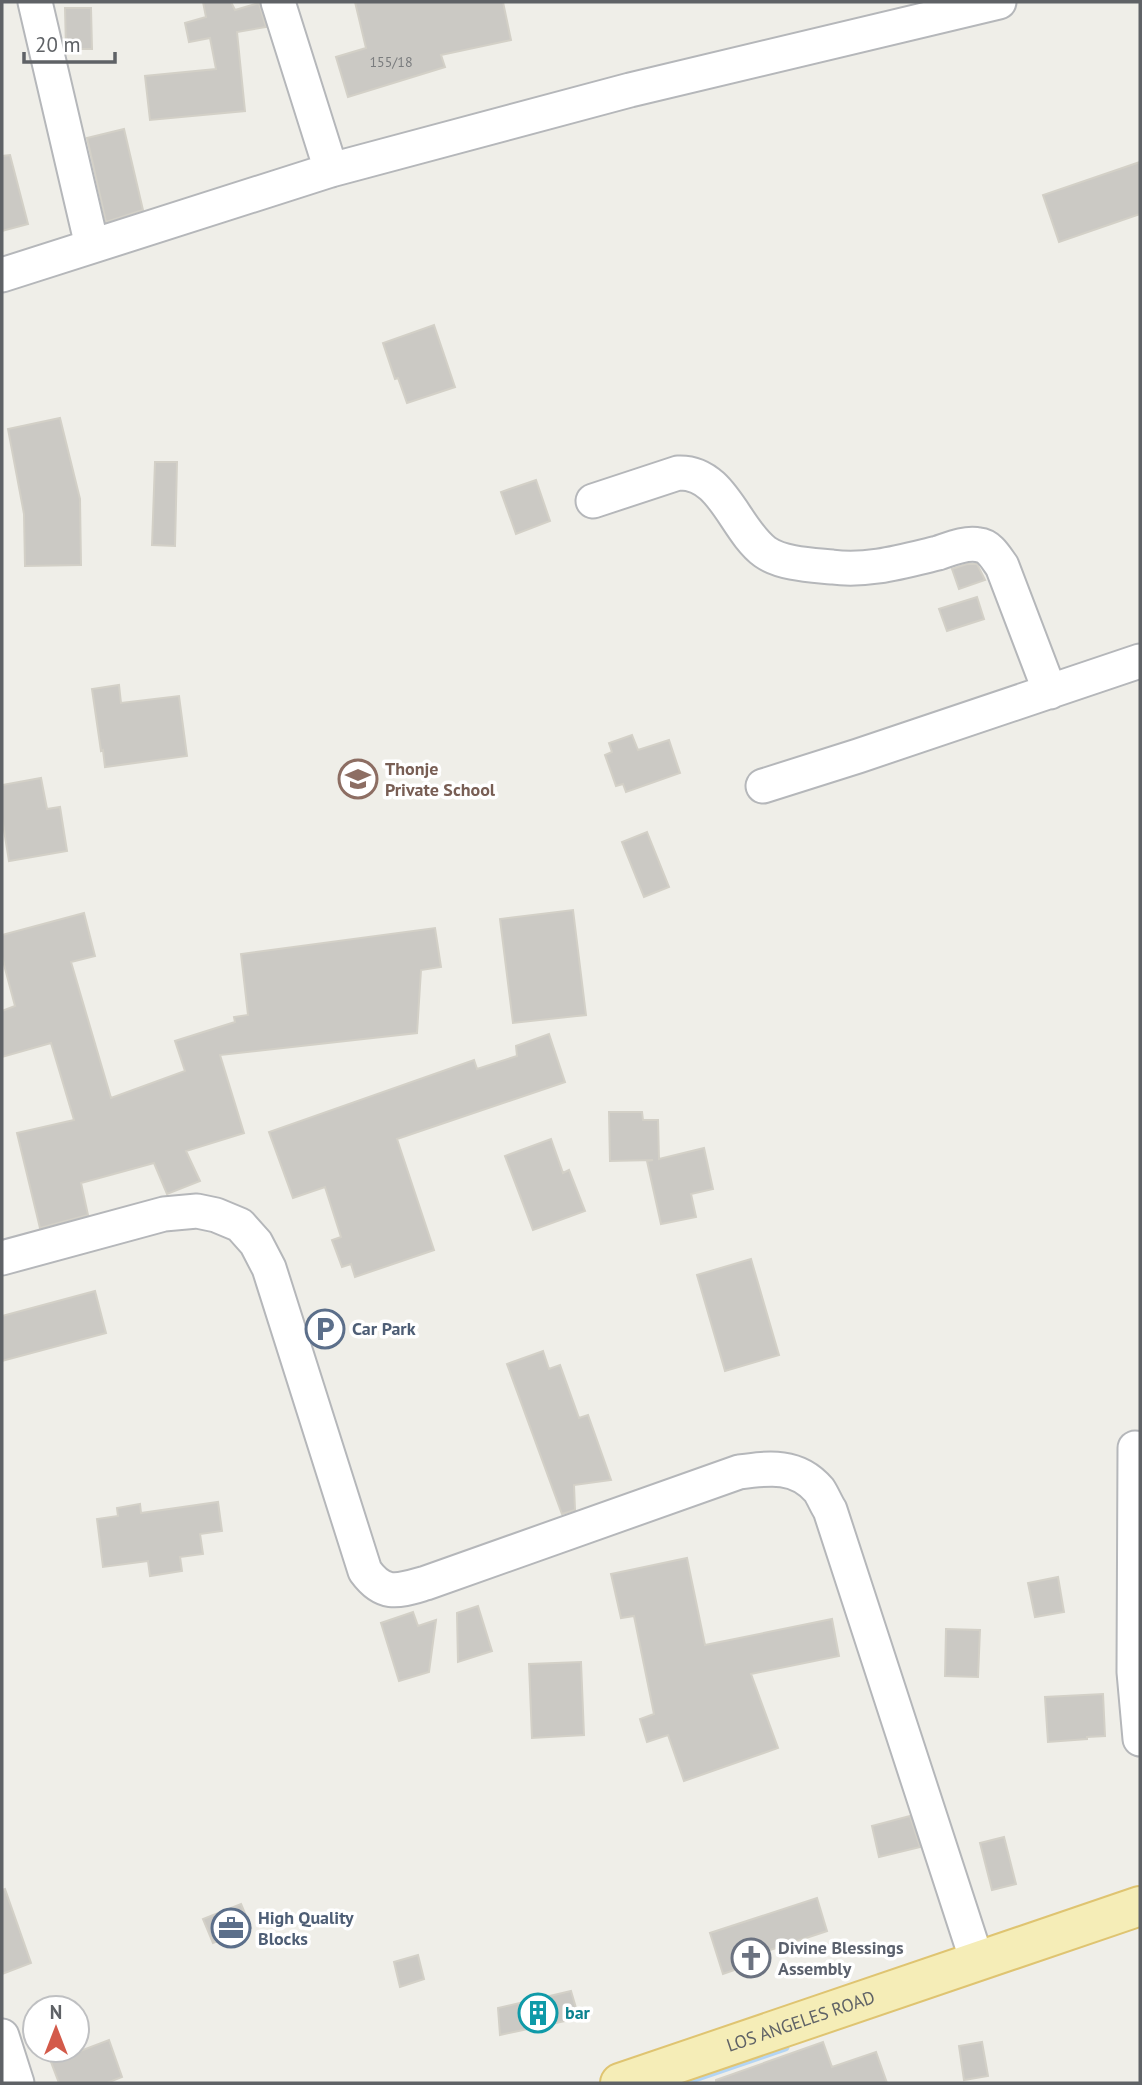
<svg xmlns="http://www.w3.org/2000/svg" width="1142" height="2085" viewBox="0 0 1142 2085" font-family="'PT Sans',sans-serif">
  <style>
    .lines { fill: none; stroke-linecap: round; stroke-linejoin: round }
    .stream { stroke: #b3d5f4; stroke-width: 9 }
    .building { fill: #cbc9c4; stroke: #d3d0c7; stroke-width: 2 }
    .minor-casing { stroke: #b5b7ba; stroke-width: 37 }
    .major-casing { stroke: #dfc471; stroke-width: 42 }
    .minor { stroke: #fff; stroke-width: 33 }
    .major { stroke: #f5edb7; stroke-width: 38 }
    .labels { text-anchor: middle; stroke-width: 7; stroke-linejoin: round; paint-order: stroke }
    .number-label { font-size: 14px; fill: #7a7c7e }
    .education-label { font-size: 18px; font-weight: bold; fill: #785e54; stroke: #fff; text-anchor: start }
    .service-label { font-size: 18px; font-weight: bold; fill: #4e5e75; stroke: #fff; text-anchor: start }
    .worship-label { font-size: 18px; font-weight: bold; fill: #5b616d; stroke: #fff; text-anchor: start }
    .culture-label { font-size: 18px; font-weight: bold; fill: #0d838f; stroke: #fff; text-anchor: start }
    .street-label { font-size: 18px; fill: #5f6266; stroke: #fff }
  </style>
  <rect width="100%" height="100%" fill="#efeee8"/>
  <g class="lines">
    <path class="stream" d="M680 2083 785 2047"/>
  </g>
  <path class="building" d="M203 2H231L235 10 259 3 266 27 237 32 245 111 150 120 145 76 216 69 210 38 189 42 185 23 206 17Z
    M355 2H503L511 40 441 55 445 67 348 97 336 57 366 48Z
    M65 8H91L92 49H66Z
    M124 129 143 210 106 222 87 138Z
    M10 155 28 224 2 231V156Z
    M1140 162V214L1059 242 1043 195Z
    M434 325 455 387 407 403 398 378 395 379 383 343Z
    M60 418 80 499 81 565 25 566 24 514 8 429Z
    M155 462H177L175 546 152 545Z
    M536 480 550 521 516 534 501 492Z
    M967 564H977L985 580 959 589 952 569Z
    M977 597 984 619 947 631 939 609Z
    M119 685 121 703 179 696 187 756 105 767 103 750 101 751 92 689Z
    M632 735 638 750 669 740 680 773 626 792 623 784 616 786 605 755 612 752 609 743Z
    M41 778 47 809 60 807 67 851 9 861 2 818V785Z
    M647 832 669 887 644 897 622 842Z
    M573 910 586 1015 513 1023 500 919Z
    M84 913 95 956 71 962 111 1098 185 1071 175 1041 235 1022 234 1017 248 1015 241 954 435 928 441 967 421 970 417 1033 220 1055 244 1133 186 1151 200 1181 167 1194 154 1163 81 1183 88 1215 40 1228 17 1133 74 1120 51 1043 2 1057V1011L15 1006 2 957V935Z
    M549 1034 565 1082 397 1139 434 1250 355 1277 351 1264 342 1267 332 1240 341 1237 325 1187 293 1198 269 1132 474 1060 477 1069 517 1056 516 1046Z
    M609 1112H642L643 1120H658L659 1159 704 1148 713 1189 691 1194 696 1217 661 1224 647 1161 653 1160 610 1161Z
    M551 1139 563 1173 569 1170 585 1211 533 1230 505 1156Z
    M751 1259 779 1355 725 1371 697 1275Z
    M95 1291 106 1333 2 1361V1316Z
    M543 1351 549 1369 560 1365 579 1418 588 1415 611 1480 574 1485 575 1510 562 1514 507 1364Z
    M218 1502 222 1531 200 1534 203 1554 180 1557 182 1571 150 1576 148 1561 103 1567 97 1519 118 1516 117 1508 140 1504 141 1513Z
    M687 1558 705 1645 832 1619 839 1656 751 1674 778 1748 684 1781 668 1735 647 1742 640 1719 654 1714 634 1616 621 1618 611 1574Z
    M1058 1577 1064 1612 1035 1617 1028 1583Z
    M478 1606 492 1651 458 1662 457 1613Z
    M413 1612 418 1626 436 1620 429 1672 399 1681 381 1623Z
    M946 1629 980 1630 978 1677 945 1676Z
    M581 1662 584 1735 532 1738 529 1664Z
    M1103 1694 1105 1736 1087 1737V1739L1048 1742 1045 1697Z
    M910 1816 920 1847 879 1857 872 1826Z
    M1004 1837 1016 1884 992 1890 980 1843Z
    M5 1889 31 1963 2 1974V1890Z
    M817 1898 827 1931 758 1954 760 1961 723 1974 710 1933Z
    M241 1904 251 1928 213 1943 203 1919Z
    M418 1955 424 1979 400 1987 394 1962Z
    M571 1991 579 2018 500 2035 498 2008Z
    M109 2040 122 2077 107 2083H59L51 2062Z
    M823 2042 832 2067 876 2052 887 2083H716V2080Z
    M982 2042 988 2076 964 2080 959 2046Z"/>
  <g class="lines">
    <defs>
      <path id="minor" d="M35 2 92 246
        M278 2 331 170
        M2 275 331 170 630 90 999 2
        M593 501 678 473C723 471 734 529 765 552 782 564 812 565 832 567 867 572 904 561 938 553 950 549 966 542 979 545 990 546 996 558 1002 566L1050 692
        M763 786 858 756 1140 661
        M2 1258 164 1214 197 1211 216 1215 240 1225 256 1243 269 1268 365 1571C384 1597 398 1591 426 1583L739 1472C769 1468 797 1464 819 1490 823 1496 826 1504 830 1510L977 1961
        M1135 1448 1134 1672 1140 1739
        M2 2036 17 2083"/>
      <g id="major">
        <path id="s1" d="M620 2083 1140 1906"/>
      </g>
    </defs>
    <use href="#minor" class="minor-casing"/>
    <use href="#major" class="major-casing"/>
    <use href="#minor" class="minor"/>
    <use href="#major" class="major"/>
  </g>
  <defs>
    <symbol id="school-ring" viewBox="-11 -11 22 22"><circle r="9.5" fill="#fff" stroke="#8d6e63" stroke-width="1.5"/><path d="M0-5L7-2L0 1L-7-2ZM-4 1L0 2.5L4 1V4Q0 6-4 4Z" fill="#8d6e63"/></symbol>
    <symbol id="parking-ring" viewBox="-11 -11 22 22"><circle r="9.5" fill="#fff" stroke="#5c6f8a" stroke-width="1.5"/><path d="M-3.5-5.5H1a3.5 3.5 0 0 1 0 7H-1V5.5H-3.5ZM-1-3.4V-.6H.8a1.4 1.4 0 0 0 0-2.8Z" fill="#5c6f8a"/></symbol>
    <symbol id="office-ring" viewBox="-11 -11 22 22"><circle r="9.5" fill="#fff" stroke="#5c6f8a" stroke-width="1.5"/><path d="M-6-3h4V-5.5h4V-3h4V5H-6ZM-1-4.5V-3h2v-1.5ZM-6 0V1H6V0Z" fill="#5c6f8a"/></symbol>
    <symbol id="church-ring" viewBox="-11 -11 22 22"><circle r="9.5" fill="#fff" stroke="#6b7280" stroke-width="1.5"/><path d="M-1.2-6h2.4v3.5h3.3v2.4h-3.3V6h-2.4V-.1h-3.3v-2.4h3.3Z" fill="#6b7280"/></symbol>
    <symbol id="building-ring" viewBox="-11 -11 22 22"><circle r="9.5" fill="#fff" stroke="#0f9aa8" stroke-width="1.5"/><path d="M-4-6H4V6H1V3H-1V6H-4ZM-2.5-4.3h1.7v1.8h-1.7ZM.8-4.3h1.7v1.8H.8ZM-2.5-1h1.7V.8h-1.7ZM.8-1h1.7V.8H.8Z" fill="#0f9aa8"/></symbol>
  </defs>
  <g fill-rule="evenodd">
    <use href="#school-ring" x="336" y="757" width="44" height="44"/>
    <use href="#parking-ring" x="303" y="1307" width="44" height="44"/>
    <use href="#office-ring" x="209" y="1906" width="44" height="44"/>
    <use href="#church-ring" x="729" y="1936" width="44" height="44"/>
    <use href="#building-ring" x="516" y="1991" width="44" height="44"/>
  </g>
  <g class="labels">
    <g class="number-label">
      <text x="391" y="67">155/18</text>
    </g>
    <g class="education-label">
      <text x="385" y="775">Thonje<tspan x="385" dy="21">Private School</tspan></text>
    </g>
    <g class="service-label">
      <text x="352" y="1335">Car Park</text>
      <text x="258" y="1924">High Quality<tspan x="258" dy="21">Blocks</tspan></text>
    </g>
    <g class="worship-label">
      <text x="778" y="1954">Divine Blessings<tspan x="778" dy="21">Assembly</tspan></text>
    </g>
    <g class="culture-label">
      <text x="565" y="2019">bar</text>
    </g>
    <g class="street-label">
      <text dy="6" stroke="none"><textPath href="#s1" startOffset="191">LOS ANGELES ROAD</textPath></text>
    </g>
  </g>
  <rect width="1142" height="2085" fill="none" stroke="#5f6266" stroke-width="7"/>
  <g transform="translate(56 2029)"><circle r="33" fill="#ffffff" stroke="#bfc0c2" stroke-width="2"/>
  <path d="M0-5L12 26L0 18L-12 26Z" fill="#d35a4a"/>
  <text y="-10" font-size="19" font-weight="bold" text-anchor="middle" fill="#5f6266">N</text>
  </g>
  <path d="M24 52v10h91v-10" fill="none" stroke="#5f6266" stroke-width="3.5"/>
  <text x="35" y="52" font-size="21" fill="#5f6266" stroke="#ffffff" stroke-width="5" paint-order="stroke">20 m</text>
</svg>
